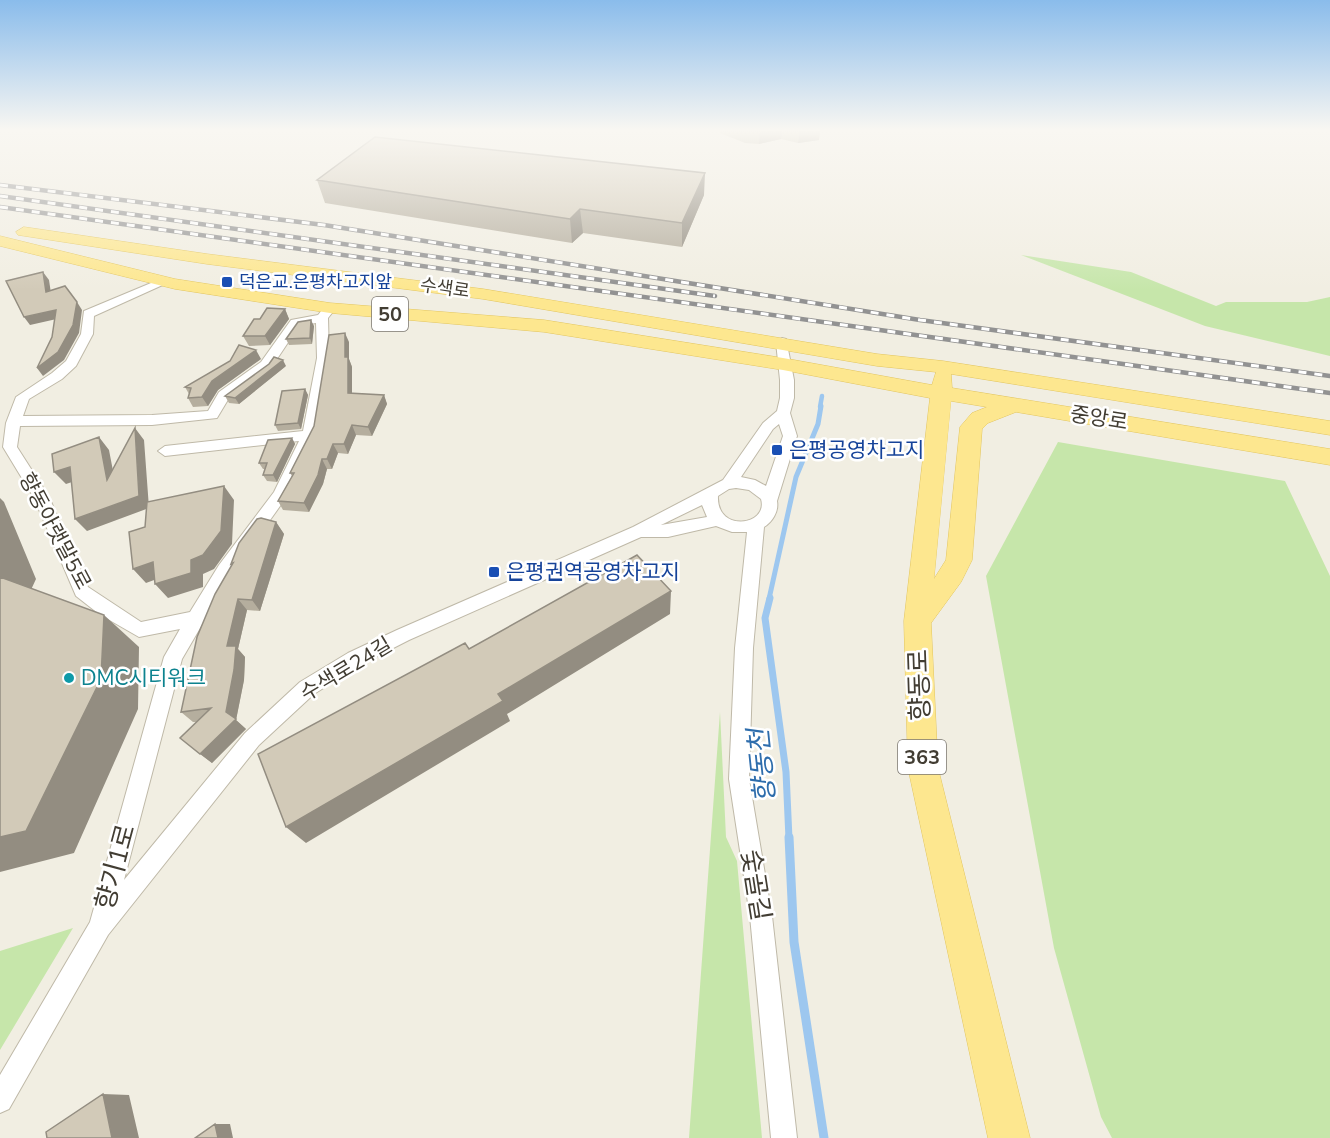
<svg xmlns="http://www.w3.org/2000/svg" width="1330" height="1138" viewBox="0 0 1330 1138" font-family="'Nunito Sans','Noto Sans KR',sans-serif">
  <style>
    .green { fill: #c6e6aa }
    .lines { fill: none; stroke-linecap: round; stroke-linejoin: round }
    .stream-far3 { stroke: #9dc7ef; stroke-width: 4.5 }
    .stream-far2 { stroke: #9dc7ef; stroke-width: 5 }
    .stream-far1 { stroke: #9dc7ef; stroke-width: 7 }
    .stream { stroke: #9dc7ef; stroke-width: 9 }
    .minor-casing { stroke: #bfb9a8; stroke-width: 2 }
    .primary-casing { stroke: #e2c55f; stroke-width: 1 }
    .minor { fill: #fff; fill-rule: evenodd }
    .primary { fill: #fde78f; fill-rule: evenodd }
    .rail-casing { stroke: #929292; stroke-width: 4.5 }
    .rail { stroke: #fff; stroke-width: 3; stroke-dasharray: 8; stroke-linecap: butt }
    .wall { fill: #b5ae9e }
    .shaded-wall { fill: #938d81 }
    .building { fill: #d2cab8; stroke: #938d81; stroke-width: 1.5 }
    .transit-dot { fill: #1a4fb4; stroke: #fff; stroke-width: 2 }
    .culture-dot { fill: #0f9aa8; stroke: #fff; stroke-width: 2 }
    .labels { text-anchor: middle; stroke-width: 5; stroke-linejoin: round; paint-order: stroke }
    .far-transit-label { font-size: 18px; fill: #164399; stroke: #fff; text-anchor: start }
    .far-street-label { font-size: 18px; fill: #423d33; stroke: #fff }
    .shield { fill: #fff; stroke: #7b7770; stroke-width: 1.5 }
    .shield-label { font-size: 20px; font-weight: bold; fill: #423d33 }
    .street-label { font-size: 21px; fill: #423d33; stroke: #fff }
    .transit-label { font-size: 21px; fill: #164399; stroke: #fff; text-anchor: start }
    .culture-label { font-size: 21px; fill: #0d838f; stroke: #fff; text-anchor: start }
    .near-street-label { font-size: 26px; fill: #423d33; stroke: #fff }
    .near-water-label { font-size: 27px; font-style: italic; fill: #2e6dac; stroke: #fff }
  </style>
  <rect width="100%" height="100%" fill="#f1eee2"/>
  <path class="green" d="M1021 255 1131 272 1216 306 1226 302H1307L1330 297V356L1205 326Z
    M1058 442 1285 481 1330 576V1138H1112L1101 1117 1054 948 986 576Z
    M720 712 726 837 737 861 762 1138H689Z
    M73 928 0 1050V951Z"/>
  <g class="lines">
    <path class="stream-far3" d="M820 407 822 396"/>
    <path class="stream-far2" d="M769 599 796 477 818 424 821 406"/>
    <path class="stream-far1" d="M770 598 765 618 786 772 789 839"/>
    <path class="stream" d="M789 837 794 942 824 1138"/>
    <defs>
      <path id="minor" d="M163 278 167 279V283L94 316 93 334 76 366 62 379 29 399 23 416 152 415 208 411 219 392 261 362 291 320 318 315 326 305 330 304 336 308 328 318 329 358 316 435 285 499 231 575 182 659 124 880 245 733 300 682 348 653 397 630 633 527 723 480 763 423 777 411 780 398V380L776 342 782 338 786 339 794 380V398L790 413 797 436 777 501C779 512 772 522 764 527L753 648 749 779 772 916 797 1138H771L750 916 729 779 735 648 747 532H732L716 526 668 537H641L409 640 360 665 314 694 259 745 108 935 9 1109 0 1113V1075L90 922 164 657 180 629 139 637 99 614 76 596 34 498 3 447 6 423 16 397 52 373 66 361 81 334 84 311ZM316 323 317 358 303 431 165 446 158 451 165 456 299 441 274 492 219 565 190 612 141 622 88 587 49 497 17 447 20 426 152 425 217 418 229 398 271 368 299 326ZM779 424 783 436 766 486 755 480 741 477 773 429ZM736 488 749 490 761 499C769 526 716 533 718 496L729 489ZM702 505 707 517 661 525Z"/>
      <path id="primary" d="M24 227 207 254 483 289 877 354 943 361 1330 421V435L951 374 952 388 1330 449V465L1016 412 988 423 982 429 972 560 961 582 931 623 938 768 1030 1138H988L908 768 904 621 930 398 783 370 544 332 330 313 175 289 0 246V236L175 279 330 303 544 320 783 358 932 385 936 372 877 366 483 299 207 264 18 235 16 232ZM951 401 987 407 972 413 960 427 946 560 934 579Z"/>
    </defs>
    <use href="#minor" class="minor-casing"/>
    <use href="#primary" class="primary-casing"/>
    <use href="#minor" class="minor"/>
    <use href="#primary" class="primary"/>
    <defs>
      <path id="rail" d="M0 185 324 225 920 320 1330 376
        M0 196 715 296
        M0 207 1330 393"/>
    </defs>
    <use href="#rail" class="rail-casing"/>
    <use href="#rail" class="rail"/>
  </g>
  <path class="wall" d="M720 131H820L819 140 798 143 781 139 759 144 745 143 720 133Z
    M317 180 704 195 682 247 583 233 572 243 325 203Z
    M285 309 289 319 270 345 249 346 243 336 260 319Z
    M314 326 312 344 289 345 286 339Z
    M349 342V359L352 367V393L384 395 387 404 372 436 356 435 348 454 338 453 332 469H327L323 484 309 512 283 510 278 501 292 476 290 473 314 426Z
    M261 359 218 390 208 406 193 407 188 398 189 394 185 387Z
    M286 366 239 404 229 403 225 396Z
    M305 389 308 395 301 429 278 431 275 425Z
    M292 438 295 444 277 482 267 481 263 475 265 469H263L259 463Z
    M276 522 284 534 260 611 247 610 238 649 245 657 244 680 236 720 246 729 212 763 180 738 197 722H193L181 712Z"/>
  <path class="shaded-wall" d="M760 131H782L781 139 759 144Z
    M800 131H820L819 140 798 143Z
    M705 173 704 195 682 247V223Z
    M580 209 583 233 572 243 570 219Z
    M43 272 49 280 52 300 46 292Z
    M77 302 82 310 79 333 64 360 43 376 37 368Z
    M285 309 289 319 270 345 265 336Z
    M56 310 61 318 30 325 24 317Z
    M311 320 314 326 312 344 310 338Z
    M345 333 349 342V359L352 367V402L348 393 345 357Z
    M256 350 261 359 218 390 208 406 202 397 212 381Z
    M283 360 286 366 239 404 235 398Z
    M305 389 308 395 301 429 298 423Z
    M384 395 387 404 372 436 368 427Z
    M352 425 356 435 348 454 344 444Z
    M135 428 144 440 149 508 87 531 75 519 139 496Z
    M99 437 109 450 117 492 107 480Z
    M292 438 295 444 277 482 273 475Z
    M333 444 338 453 332 469 327 459Z
    M322 459 327 469 323 484 309 512 304 503Z
    M70 467 81 479 66 484 54 472Z
    M224 486 234 500 232 544 214 569 203 574V587L168 598 155 584 191 560Z
    M0 498 4 502 36 579 24 605 0 585Z
    M276 522 284 534 260 611 252 600Z
    M153 562 165 576 146 583 133 569Z
    M671 591 670 614 507 714 510 721 306 843 286 827 498 694Z
    M238 599 247 610 238 649 245 657 244 680 236 720 246 729 212 763 200 754 226 712 227 646Z
    M104 615 139 647 138 709 74 853 0 872V837Z
    M103 1094 129 1095 139 1138H112Z
    M215 1124H230L233 1138H218Z"/>
  <path class="building" d="M375 137 705 173 682 223 580 209 570 219 317 180Z
    M43 272 46 292 65 286 77 302 73 325 58 352 37 368 52 337 56 310 24 317 6 281Z
    M267 308 285 309 265 336H243L254 319H260Z
    M311 320 310 338 286 339 298 322Z
    M345 333V357H348V393L384 395 368 427 352 425 344 444H333L327 459H322L318 475 304 503 278 501 294 473H290L314 426 329 335Z
    M239 345 256 350 212 381 202 397 188 398 191 388 185 387 230 361Z
    M274 357 283 360 235 398 225 396 269 364Z
    M305 389 298 423 275 425 282 391Z
    M135 428 139 496 75 519 70 467 54 472 52 454 99 437 107 480Z
    M292 438 273 475H263L267 463H259L268 440Z
    M224 486 221 531 203 555 191 560V573L155 584 153 562 133 569 129 532 145 527 147 502Z
    M261 518 276 522 252 600 238 599 227 646H236L234 670 226 712 236 719 200 754 180 738 211 708 181 712 197 637 215 594 233 563 231 564 239 543 257 519Z
    M637 555 671 591 498 694 503 701 286 827 258 754 465 643 469 649Z
    M0 577 104 615 101 679 26 831 0 837Z
    M103 1094 112 1138H47L46 1132Z
    M215 1124 218 1138H195Z"/>
  <linearGradient id="sky" x2="0" y2="1"><stop stop-color="#8abceb"/><stop offset="0.45" stop-color="#f9f7f2"/><stop offset="1" stop-color="#f9f7f2" stop-opacity="0"/></linearGradient>
  <rect width="1330" height="290" fill="url(#sky)"/>
  <g class="transit-dot">
    <rect x="221" y="276" width="12" height="12" rx="3"/>
    <rect x="771" y="444" width="12" height="12" rx="3"/>
    <rect x="488" y="566" width="12" height="12" rx="3"/>
  </g>
  <circle class="culture-dot" cx="69" cy="678" r="6"/>
  <g class="labels">
    <g class="far-transit-label">
      <text x="239" y="288">덕은교.은평차고지앞</text>
    </g>
    <g class="far-street-label">
      <text transform="translate(445 288) rotate(8)" y="6">수색로</text>
    </g>
    <g class="shield">
      <rect x="372" y="297" width="36" height="34" rx="4.5"/>
      <rect x="898" y="740" width="48" height="34" rx="4.5"/>
    </g>
    <g class="shield-label">
      <text x="390" y="321">50</text>
      <text x="922" y="764">363</text>
    </g>
    <g class="street-label">
      <text transform="translate(1099 418) rotate(9)" y="7">중앙로</text>
      <text transform="translate(55 531) rotate(62)" y="7">향동아랫말5로</text>
      <text transform="translate(346 669) rotate(-31)" y="7">수색로24길</text>
    </g>
    <g class="transit-label">
      <text x="789" y="457">은평공영차고지</text>
      <text x="506" y="579">은평권역공영차고지</text>
    </g>
    <g class="culture-label">
      <text x="81" y="685">DMC시티워크</text>
    </g>
    <g class="near-street-label">
      <text transform="translate(919 685) rotate(-92)" y="9">향동로</text>
      <text transform="translate(115 867) rotate(-75)" y="9">향기1로</text>
      <text transform="translate(756 885) rotate(81)" y="9">숯골길</text>
    </g>
    <g class="near-water-label">
      <text transform="translate(762 766) rotate(-96)" y="9">향동천</text>
    </g>
  </g>
</svg>
